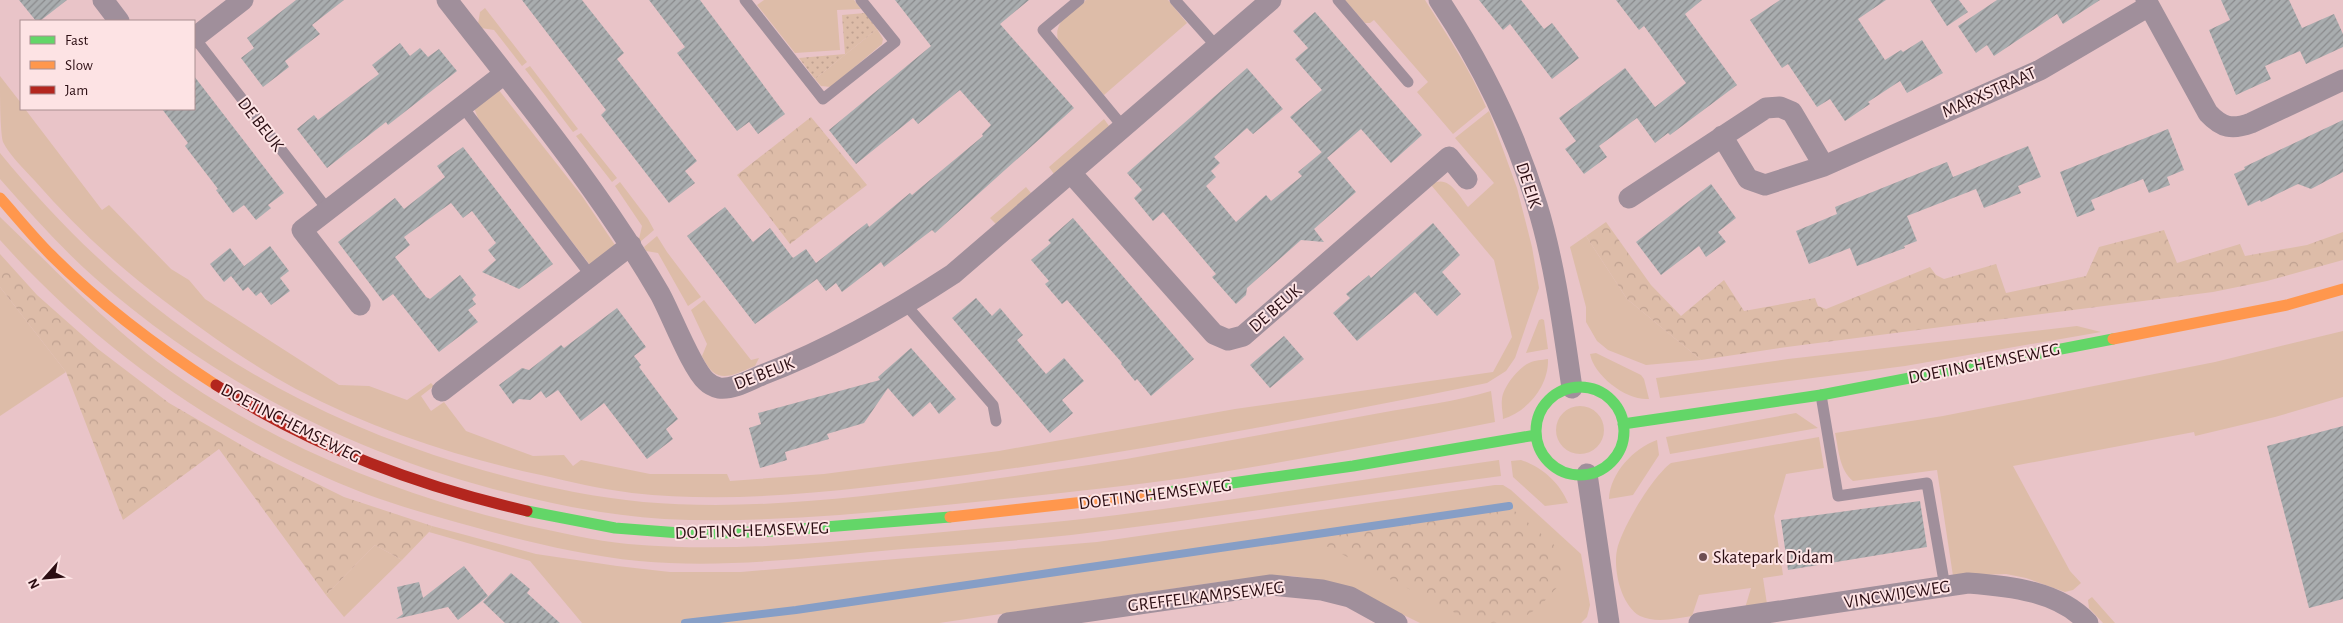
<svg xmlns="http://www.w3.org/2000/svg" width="2343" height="623" viewBox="0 0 2343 623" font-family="'Alegreya Sans',sans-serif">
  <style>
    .grass { fill: #ddbca8 }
    .forest { fill: url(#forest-crowns) }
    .garden { fill: url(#garden-dots) }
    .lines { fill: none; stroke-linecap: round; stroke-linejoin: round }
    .stream { stroke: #869ec6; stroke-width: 8 }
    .building { fill: url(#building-hatch) }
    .lane { stroke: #a08f9b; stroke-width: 11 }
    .street { stroke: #a08f9b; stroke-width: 21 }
    .fast { stroke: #63d668; stroke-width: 11 }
    .slow { stroke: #ff974d; stroke-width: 11 }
    .jam { stroke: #b3261e; stroke-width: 11 }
    .poi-dot { fill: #6e4e52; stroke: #fde3e4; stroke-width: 2 }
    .labels { text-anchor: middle; stroke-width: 4; stroke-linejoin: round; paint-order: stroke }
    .street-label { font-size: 18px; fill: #2c0e13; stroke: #fde3e4 }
    .poi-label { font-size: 18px; fill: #2c0e13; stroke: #fde3e4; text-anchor: start }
  </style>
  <defs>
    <pattern id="forest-crowns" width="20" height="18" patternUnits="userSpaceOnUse" patternTransform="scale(1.25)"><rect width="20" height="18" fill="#ddbca8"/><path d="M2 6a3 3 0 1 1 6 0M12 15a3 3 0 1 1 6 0" fill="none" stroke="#bea090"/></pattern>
    <pattern id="garden-dots" width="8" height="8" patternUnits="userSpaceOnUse" patternTransform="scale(1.25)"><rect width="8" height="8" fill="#ddbca8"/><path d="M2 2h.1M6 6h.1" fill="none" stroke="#bea090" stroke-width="1.8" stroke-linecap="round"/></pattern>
    <pattern id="building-hatch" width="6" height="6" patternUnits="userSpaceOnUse" patternTransform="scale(1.25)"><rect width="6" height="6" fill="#a9adaf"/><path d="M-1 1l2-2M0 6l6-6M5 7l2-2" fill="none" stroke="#8a8b8d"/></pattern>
  </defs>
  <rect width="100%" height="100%" fill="#e9c4c8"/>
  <path class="grass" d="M764 0H854L861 9 837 10 840 50 795 53 757 5Z
    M1086 0H1168L1187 23 1104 95 1059 43C1051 22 1072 12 1086 0Z
    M1345 0H1425C1447 35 1470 69 1486 107L1453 134 1417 92 1428 82 1374 20 1370 23H1365Z
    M485 8 527 62 522 66 494 30 481 28 478 24 480 12Z
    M877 29 883 39 882 44 831 87 821 86 815 79Z
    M530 66 578 129 573 132 525 69Z
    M0 76 21 103V109H25L102 210 109 205 171 269 189 280 205 299 339 385 369 386 407 400 431 383 434 386 421 396 431 411 444 402 466 431 533 456 564 455 573 466 581 460 650 474H727L730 481 824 474 999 451 1235 409 1493 372 1512 337 1494 260 1431 185C1448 173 1459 196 1468 207L1494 183 1455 138 1489 111 1517 188 1532 247 1539 288 1515 358 1506 371 1487 383C1314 418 1141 451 966 475 856 489 742 505 632 493 601 489 571 482 541 475 456 457 373 429 296 389 244 361 197 326 150 290 108 257 70 221 35 181 24 169 10 156 3 142 0 130 0 92 0 76Z
    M498 89 582 196 615 245 590 265 480 123 474 108Z
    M1104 119 1109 126 1054 174 1049 167Z
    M581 133 617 178 612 182 576 136Z
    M0 153C126 307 271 406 462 464 521 482 582 496 643 502 748 511 854 498 958 484 1027 474 1096 465 1165 452 1237 439 1309 426 1380 413 1417 406 1455 402 1491 391L1495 422C1392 442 1289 462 1185 478 1119 487 1052 494 985 501 878 512 771 524 664 519 616 516 567 507 521 496 363 459 217 385 95 278 61 248 30 213 0 179Z
    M620 182 648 219 654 230 640 242 639 239 642 226 615 186Z
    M1026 187 1031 193 996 224 990 218Z
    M0 217C60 274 117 336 186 382 288 451 406 497 525 525 559 532 594 541 628 544 730 553 831 542 933 533 994 527 1056 523 1117 515 1244 499 1371 478 1499 460L1501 476C1358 495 1215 518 1071 535 1015 541 959 545 903 549 815 557 727 569 639 561 582 555 528 542 474 527 438 517 401 507 366 494 227 440 99 351 0 240Z
    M657 236 667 252 701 297 688 306 658 253 646 251 644 247Z
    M1586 236 1627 299 1701 360 1646 365 1608 350 1597 341 1586 322V307L1570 247Z
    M0 287 66 372 0 416Z
    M704 300 751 360 759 358 755 366C730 376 716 386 702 356L707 344 691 310Z
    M1542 319 1544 320 1548 349 1526 353 1539 320Z
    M2077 326 2101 332 1905 366 1660 398 1656 378 1788 359Z
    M2343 331V397L2275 417 2195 436 2194 432 2013 466 2070 571 2081 583 2073 590 2065 592 2026 578 2006 574 1953 576 1937 470 1853 481C1839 469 1839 451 1835 433L1943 416 2215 362Z
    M1596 353 1641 375 1644 379 1649 399C1627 401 1594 376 1590 354Z
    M1548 359C1549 386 1528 411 1503 419 1503 413 1501 406 1502 399 1503 387 1518 368 1529 363 1535 360 1542 360 1548 359Z
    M1556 430a24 24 0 1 1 48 0a24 24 0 1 1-48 0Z
    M1796 413 1818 428 1670 454 1666 437Z
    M1819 437 1824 468 1786 474 1774 516 1783 575 1763 578 1767 604 1745 608 1751 588 1699 595 1692 616C1675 619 1655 623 1640 616 1621 605 1613 570 1617 550 1621 529 1653 476 1671 463Z
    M1657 440 1659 455 1633 495 1609 499C1610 473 1634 448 1657 440Z
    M1521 460C1542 467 1560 483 1568 503L1545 506 1513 477 1511 461Z
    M1495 485H1503L1511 490 1581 554 1590 605 1587 617 1581 623H1420L1345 586 1323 580 1291 576 1225 581 939 623H582L530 561 429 532 432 526 536 554 617 566 670 572H741L1097 542Z
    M375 545 402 560 344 617 326 595Z
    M2092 597 2115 623H2103L2089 608 2088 600Z"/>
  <path class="forest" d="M811 117 867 185 790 244 737 175Z
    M1606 222 1651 285 1681 316 1724 280 1744 311 1815 298 1818 306 1826 309 1930 267 1936 275 1944 279 1996 264 2006 293 2086 276 2099 247 2164 230 2177 263 2240 244 2245 256 2307 245 2343 232V260L2267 281 2213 292 1787 347 1701 360 1627 299 1586 236Z
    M0 254 37 295 98 349 169 403 255 453 344 497 432 526 429 532 402 560 375 545 326 595 219 449 123 520 66 372 0 287Z
    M1509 506 1560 550 1565 566 1562 582 1538 608 1518 621 1484 623 1461 616 1305 535Z"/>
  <path class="garden" d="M865 13 877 29 815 79 799 58 845 54 842 15Z"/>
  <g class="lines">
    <path class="stream" d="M685 623 796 610 1509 506"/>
  </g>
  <path class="building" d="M19 0H67L40 21H36Z
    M296 0H344L312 25 320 34 285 61 289 67 263 87 241 58 254 48 247 38Z
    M522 0H582L624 53 617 59 697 161 685 171 695 183 669 203 601 115 606 110Z
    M649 0H700L785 114 758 134 749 122 737 131 677 53 685 47Z
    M895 0H1029L1000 24 1074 108 935 233 932 230 884 267 881 262 842 292 836 283 826 291 817 279 755 324 687 236 725 207 753 242 770 228 793 258 806 249 816 263 867 223 869 227 910 193 912 195 983 136 982 134 991 125 960 90 918 124 913 118 856 164 829 130 931 46Z
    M1479 0H1521L1544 29 1552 23 1579 58 1552 79 1510 24 1503 30Z
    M1616 0H1702L1685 14 1737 85 1670 135 1668 133 1655 143 1637 118 1599 146 1607 157 1584 174 1565 149 1576 141 1559 118 1625 68 1655 107 1686 83 1644 26 1639 30Z
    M1780 0H1886L1858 19 1885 60 1901 50 1903 52 1922 40 1943 73 1907 93 1900 81 1868 102 1870 104 1845 121 1830 99 1817 107 1788 64 1782 68 1750 20Z
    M1930 0H1959L1968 12 1947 26Z
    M1997 0H2100L2063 24 2057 14 1994 56 1987 45 1976 53 1958 26Z
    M2221 0H2289L2302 28 2334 14 2343 34V47L2306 64 2300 51 2265 66 2271 79 2236 95 2209 30 2230 20Z
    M1315 12 1422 135 1391 163 1361 129 1327 158 1290 117 1322 90 1295 59 1308 48 1293 31Z
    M400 43 410 56 420 48 428 57 439 49 457 71 388 125 386 122 327 168 297 129 314 115 318 120 379 74 372 65Z
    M1247 68 1283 109 1253 134 1247 128 1214 157 1220 163 1211 171 1216 177 1206 186 1236 222 1266 195 1271 201 1302 176 1298 172 1322 152 1356 192 1314 229 1324 242 1301 240 1247 288 1246 295 1236 304 1212 277 1216 274 1163 212 1153 221 1134 198 1142 190 1127 173Z
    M194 76 284 193 268 205 271 208 256 220 244 205 233 213 216 190 218 189 185 146 188 143 162 109H194Z
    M2343 120V172L2311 189 2298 184 2261 202 2260 200 2248 206 2234 174 2245 169 2244 167Z
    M2168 129 2184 170 2167 177 2170 185 2149 193 2143 179 2091 200 2095 210 2077 217 2060 172Z
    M2028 146 2041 177 2018 186 2021 193 1984 208 1976 189 1907 216 1917 241 1904 246 1905 248 1857 266 1850 248 1809 264 1796 231 1837 214 1835 207 1947 162 1953 177Z
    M463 147 553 264 519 289 482 272 496 260 488 250 496 243 472 211 463 218 451 203 404 237 410 245 395 257 426 297 430 299 460 275 476 295 472 299 476 304 468 310 478 322 439 352 393 294 383 301 338 242 395 198 404 209 445 177 437 166Z
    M1711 184 1736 218 1718 232 1726 242 1706 257 1699 246 1661 275 1636 242Z
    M1073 218 1194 359 1151 396 1137 379 1135 381 1121 364 1122 363 1067 300 1062 304 1045 284 1049 281 1031 260 1051 243 1048 240Z
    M1433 223 1460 255 1442 272 1461 294 1437 316 1415 292 1357 341 1333 313 1350 298 1346 294 1369 275 1371 278Z
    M270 246 289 271 280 278 290 291 271 305 261 292 256 296 248 287 243 291 231 276 224 282 210 264 230 248 244 266 234 274Z
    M976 298 992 316 1000 308 1023 335 1017 340 1046 374 1064 358 1084 381 1062 400 1073 413 1050 433 952 318Z
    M617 308 646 347 634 356 641 365 639 367 678 419 666 429 673 439 647 459 604 403 581 421 558 390 546 398 541 391 530 400 519 399 513 404 499 385 522 368 529 370 561 345 564 348Z
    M1284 336 1304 359 1270 388 1250 365Z
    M911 348 956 399 939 414 930 402 913 417 888 388 864 423 827 434 829 439 785 452 787 460 760 468 749 428 761 424 758 413 880 380 878 377Z
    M2343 426V599L2309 608 2267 446Z
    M1920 501 1927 547 1788 570 1781 520Z
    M464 566 488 596 458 620 448 607 396 619 403 614 397 587 419 582 423 598Z
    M511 573 530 589 527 593 560 623H505L483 602Z"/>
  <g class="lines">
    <path class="lane" d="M745 0 823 99 895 42 861 0
      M1079 0 1043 30 1124 128
      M1175 0 1217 47
      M1338 0 1408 82
      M194 37 328 210
      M462 106 591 276
      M906 305 993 405 996 421
      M1821 395 1838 496 1927 483 1945 587"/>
    <path class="street" d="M103 0 119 21
      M447 0C521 95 599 189 660 294 671 314 692 369 706 381 709 384 715 387 719 388 733 390 750 380 762 375 830 349 892 314 953 274L1271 0
      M1439 0C1481 63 1515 132 1537 205 1555 264 1563 327 1572 388
      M2146 0 2208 113C2222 128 2232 130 2251 123L2343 80
      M194 38 243 0
      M1722 136 1748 179 1765 185 1824 166
      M1071 173 1214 334 1228 340 1243 336 1449 157 1467 179
      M1629 198 1766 108 1780 107 1792 112 1824 166 2040 70 2149 6
      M360 305 302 230 504 74
      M442 391 631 245
      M1587 474 1609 623
      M1008 623 1271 585 1322 590 1350 597 1397 623
      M1699 623 1968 583C2009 586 2059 591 2088 623"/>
    <path class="fast" d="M1536 431a44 44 0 1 1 88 0a44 44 0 1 1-88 0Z
      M1623 424 1821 395 2113 339
      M1147 495 1353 466 1536 435
      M527 511 615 528 693 534 775 531 950 517"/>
    <path class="slow" d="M0 198C17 217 33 237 51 255 101 305 157 347 216 385
      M2113 339 2287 305 2343 289
      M950 517 1147 495"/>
    <path class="jam" d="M216 385C310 446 419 486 527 511"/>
  </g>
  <circle class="poi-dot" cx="1703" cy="557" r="5"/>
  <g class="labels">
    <g class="street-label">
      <text transform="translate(1989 92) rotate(-24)" y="6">MARXSTRAAT</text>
      <text transform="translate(261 124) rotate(52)" y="6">DE BEUK</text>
      <text transform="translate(1529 185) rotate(72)" y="6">DE EIK</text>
      <text transform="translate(1275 308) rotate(-41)" y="6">DE BEUK</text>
      <text transform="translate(1984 363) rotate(-11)" y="6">DOETINCHEMSEWEG</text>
      <text transform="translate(764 373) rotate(-21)" y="6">DE BEUK</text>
      <text transform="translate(291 423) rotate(27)" y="6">DOETINCHEMSEWEG</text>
      <text transform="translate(1155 494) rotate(-7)" y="6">DOETINCHEMSEWEG</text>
      <text transform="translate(752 530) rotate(-2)" y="6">DOETINCHEMSEWEG</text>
      <text transform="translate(1897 594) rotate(-9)" y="6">VINCWIJCWEG</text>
      <text transform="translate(1206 596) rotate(-7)" y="6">GREFFELKAMPSEWEG</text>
    </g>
    <g class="poi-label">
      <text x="1713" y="563">Skatepark Didam</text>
    </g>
  </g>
  <rect x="20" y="20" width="175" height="90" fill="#fde3e4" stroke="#a98e90"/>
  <rect x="30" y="36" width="25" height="8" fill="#63d668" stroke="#a98e90"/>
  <text x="65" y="45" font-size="15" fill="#2c0e13">Fast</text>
  <rect x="30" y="61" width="25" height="8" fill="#ff974d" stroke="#a98e90"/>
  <text x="65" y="70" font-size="15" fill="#2c0e13">Slow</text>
  <rect x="30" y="86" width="25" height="8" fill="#b3261e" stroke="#a98e90"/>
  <text x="65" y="95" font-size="15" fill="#2c0e13">Jam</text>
  <g transform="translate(45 578) rotate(243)" stroke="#fde3e4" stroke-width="4" paint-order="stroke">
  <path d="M0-4L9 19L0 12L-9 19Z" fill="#2c0e13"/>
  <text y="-8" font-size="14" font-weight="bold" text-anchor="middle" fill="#2c0e13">N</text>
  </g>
</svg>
